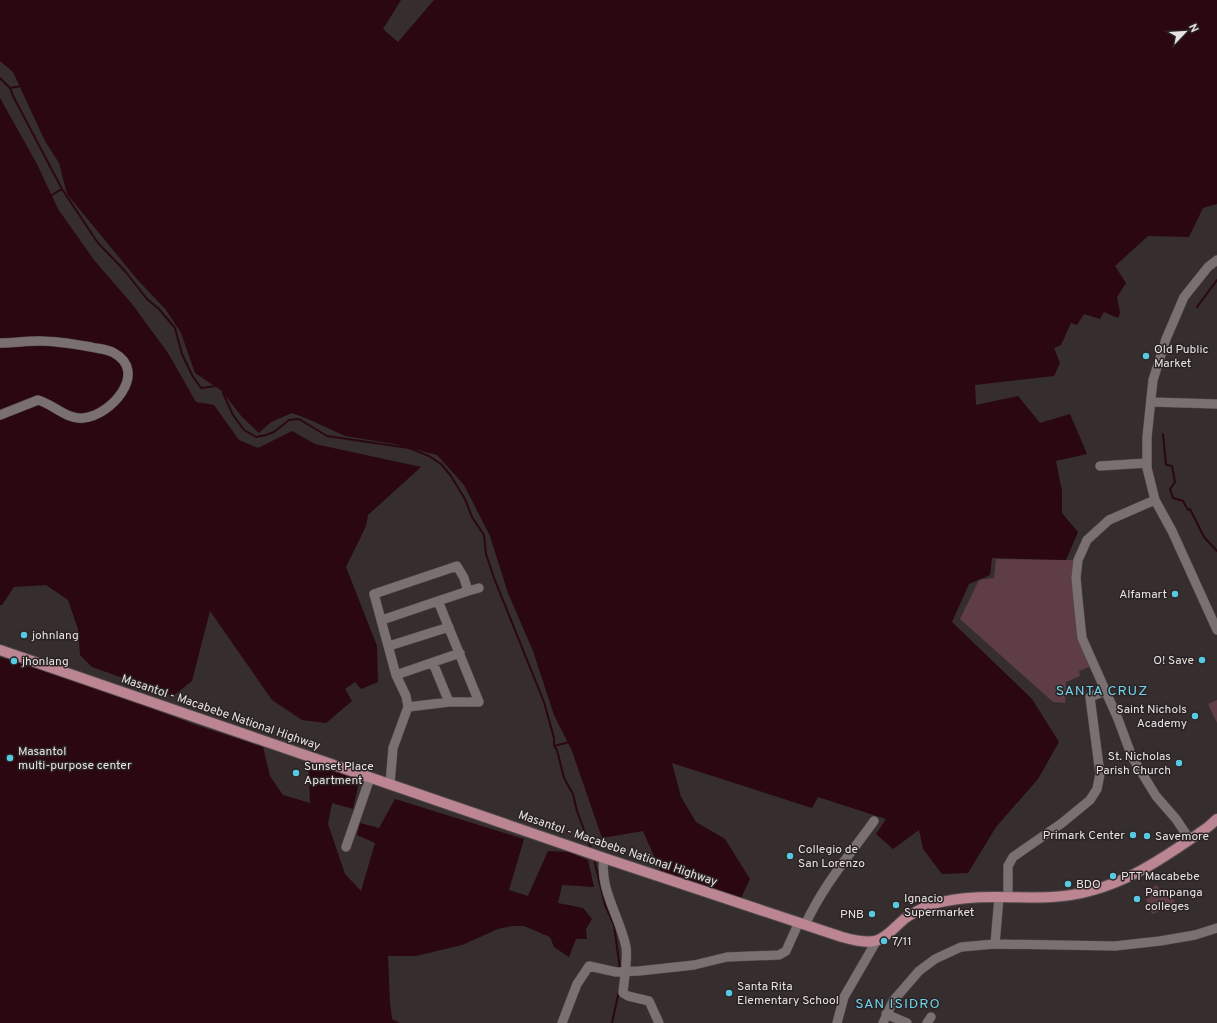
<svg xmlns="http://www.w3.org/2000/svg" width="1217" height="1023" viewBox="0 0 1217 1023" font-family="Overpass,sans-serif">
  <style>
    .green { fill: #5f3d44 }
    .water { fill: #2a0711 }
    .lines { fill: none; stroke-linecap: round; stroke-linejoin: round }
    .stream { stroke: #2a0711; stroke-width: 2 }
    .minor-casing { stroke: #524a4b; stroke-width: 10 }
    .major-casing { stroke: #524a4b; stroke-width: 12 }
    .minor { stroke: #7a7072; stroke-width: 9 }
    .major { stroke: #bb8691; stroke-width: 10 }
    .poi-dot { fill: #57c9e3; stroke: #2b2324; stroke-width: 1.5 }
    .labels { text-anchor: middle; stroke-width: 3; stroke-linejoin: round; paint-order: stroke }
    .poi-label { font-size: 12px; fill: #e7e2e3; stroke: #2b2324; text-anchor: start }
    .street-label { font-size: 12px; fill: #e7e2e3; stroke: #2b2324 }
    .quarter-label { font-size: 14px; letter-spacing: 1px; fill: #6ed3eb; stroke: #2b2324 }
  </style>
  <rect width="100%" height="100%" fill="#352d2e"/>
  <path class="green" d="M996 559 1075 560 1074 589 1092 666 1079 671 1080 676 1066 682 1065 703 1053 702 960 619 979 580 994 578Z
    M1217 700V723L1208 704Z
    M1157 885 1163 895 1170 893 1176 905 1152 914 1146 899 1151 897 1148 890Z"/>
  <path class="water" d="M0 0H401L383 29 398 42 434 0H1217V204L1203 208 1189 237 1148 236 1115 266 1126 283 1117 297 1120 313 1118 318 1104 312 1100 319 1084 314 1077 325 1071 323 1061 345 1054 348 1060 363 1054 376 975 385 976 405 1018 396 1040 423 1070 414 1087 454 1056 461 1062 491V513L1078 532 1066 560 992 558 990 575 969 584 952 622 1032 699 1059 742 1038 779 996 827 968 873 942 874 923 849 919 830 893 849 876 834 886 819 818 797 812 808 672 763 681 797 696 822 725 839 750 879 741 898 661 872 643 831 602 838 572 751 554 715 533 651 508 593 490 536 464 485 437 455 394 444 345 436 308 419 292 413 271 422 259 433 242 417 222 391 195 373 181 333 166 310 136 278 67 194 59 163 45 141 13 72 0 61Z
    M0 98 37 164 58 209 94 260 132 304 168 353 196 402 214 405 239 440 258 448 292 431 315 444 421 467 368 515 366 526 346 567 377 646 378 682 361 689 355 682 345 689 352 701 326 723 302 720 272 700 210 611 192 681 173 696 92 667 80 655 78 629 68 600 46 585 14 587 2 605H0Z
    M0 657 69 678 196 725 263 747 270 776 283 795 310 803 308 760 360 777 353 809 332 803 328 824 345 874 361 891 375 843 357 835 360 823 379 828 395 799 524 839 509 890 528 896 548 851 569 852 588 860 594 887 562 885 558 903 583 908 592 919 586 929 587 939H576L569 957 554 947 550 937 524 926H512L498 929 462 945 416 956H388L390 1003 392 1019 400 1023H0Z"/>
  <g class="lines">
    <path class="stream" d="M0 78 10 88 13 96 62 189 98 243 125 271 147 299 159 309 175 328 182 354 192 375 201 388 216 386
      M10 88 21 86
      M50 196 62 189
      M1197 307 1217 280
      M223 393 233 415 244 430 256 437 266 435 274 432 289 420 299 419 327 436 409 448 429 456 441 464 451 476 465 499 472 517 484 535 486 554 494 578 544 702 554 738V746L557 750 564 778 573 794 577 811 592 851
      M1163 434 1166 465 1172 466 1175 482 1170 489 1173 498 1183 501 1188 510 1190 509 1204 537 1217 551
      M554 746 569 742
      M594 859 605 905 614 925 620 969
      M612 1023 619 991"/>
    <defs>
      <path id="minor" d="M1217 260 1208 267 1184 297 1166 339 1153 380 1147 437V468L1155 500 1172 531 1217 630
        M0 343C13 343 26 341 39 341 57 341 74 344 91 347 99 349 107 349 114 353 149 372 111 416 83 418 67 420 53 404 38 400L0 415
        M1151 402 1217 404
        M1100 466 1147 463
        M1155 500 1109 520 1087 540 1078 560 1076 578 1078 600 1082 638 1118 719 1132 757 1156 796 1176 819 1190 840
        M468 591 479 588
        M382 620 438 601
        M389 646 449 627
        M433 663 449 702
        M396 675 460 653
        M390 784 393 748 408 707 406 696 396 675 374 594 457 566 464 578 468 591 438 601 479 702H449L408 707
        M346 847 370 778
        M604 858C599 889 620 917 626 947 628 959 624 980 623 993L628 996 649 1001 659 1023
        M1008 897V866L1013 857 1062 823 1090 800 1097 789 1100 774 1090 697 1105 691
        M805 925C824 884 849 856 874 821
        M995 944 999 897
        M886 1014 907 1023
        M562 1023 577 984 589 966 616 972 639 971 694 965 727 957 779 955 786 951 799 922
        M837 1023 844 997 877 940
        M883 1023 893 1001 919 971 935 959 961 947 995 944 1115 946 1160 941 1195 935 1217 928
        M927 1023 931 1017"/>
      <path id="major" d="M0 650 604 858 842 937C853 940 868 944 878 940 890 935 897 924 907 917 915 912 928 905 937 903 975 893 1014 899 1052 897 1113 894 1160 861 1208 827L1217 819"/>
    </defs>
    <use href="#minor" class="minor-casing"/>
    <use href="#major" class="major-casing"/>
    <use href="#minor" class="minor"/>
    <use href="#major" class="major"/>
  </g>
  <g class="poi-dot">
    <circle cx="1146" cy="356" r="4"/>
    <circle cx="1175" cy="594" r="4"/>
    <circle cx="24" cy="635" r="4"/>
    <circle cx="1202" cy="660" r="4"/>
    <circle cx="14" cy="661" r="4"/>
    <circle cx="1195" cy="716" r="4"/>
    <circle cx="10" cy="758" r="4"/>
    <circle cx="1179" cy="763" r="4"/>
    <circle cx="296" cy="773" r="4"/>
    <circle cx="1133" cy="835" r="4"/>
    <circle cx="1147" cy="836" r="4"/>
    <circle cx="790" cy="856" r="4"/>
    <circle cx="1113" cy="876" r="4"/>
    <circle cx="1068" cy="884" r="4"/>
    <circle cx="1137" cy="899" r="4"/>
    <circle cx="896" cy="905" r="4"/>
    <circle cx="872" cy="914" r="4"/>
    <circle cx="884" cy="941" r="4"/>
    <circle cx="729" cy="993" r="4"/>
  </g>
  <g class="labels">
    <g class="poi-label">
      <text x="1154" y="353">Old Public<tspan x="1154" dy="14">Market</tspan></text>
      <text x="1167" y="598" text-anchor="end">Alfamart</text>
      <text x="32" y="639">johnlang</text>
      <text x="1194" y="664" text-anchor="end">O! Save</text>
      <text x="22" y="665">jhonlang</text>
      <text x="1187" y="713" text-anchor="end">Saint Nichols<tspan x="1187" dy="14">Academy</tspan></text>
      <text x="18" y="755">Masantol<tspan x="18" dy="14">multi-purpose center</tspan></text>
      <text x="1171" y="760" text-anchor="end">St. Nicholas<tspan x="1171" dy="14">Parish Church</tspan></text>
      <text x="304" y="770">Sunset Place<tspan x="304" dy="14">Apartment</tspan></text>
      <text x="1125" y="839" text-anchor="end">Primark Center</text>
      <text x="1155" y="840">Savemore</text>
      <text x="798" y="853">Collegio de<tspan x="798" dy="14">San Lorenzo</tspan></text>
      <text x="1121" y="880">PTT Macabebe</text>
      <text x="1076" y="888">BDO</text>
      <text x="1145" y="896">Pampanga<tspan x="1145" dy="14">colleges</tspan></text>
      <text x="904" y="902">Ignacio<tspan x="904" dy="14">Supermarket</tspan></text>
      <text x="864" y="918" text-anchor="end">PNB</text>
      <text x="892" y="945">7/11</text>
      <text x="737" y="990">Santa Rita<tspan x="737" dy="14">Elementary School</tspan></text>
    </g>
    <g class="street-label">
      <text transform="translate(221 712) rotate(19)" y="4">Masantol - Macabebe National Highway</text>
      <text transform="translate(618 848) rotate(19)" y="4">Masantol - Macabebe National Highway</text>
    </g>
    <g class="quarter-label">
      <text x="1102" y="695">SANTA CRUZ</text>
      <text x="898" y="1008">SAN ISIDRO</text>
    </g>
  </g>
  <g transform="translate(1185 32) rotate(65)" stroke="#2b2324" stroke-width="3" paint-order="stroke">
  <path d="M0-3L7 15L0 10L-7 15Z" fill="#e7e2e3"/>
  <text y="-6" font-size="11" font-weight="bold" text-anchor="middle" fill="#e7e2e3">N</text>
  </g>
</svg>
